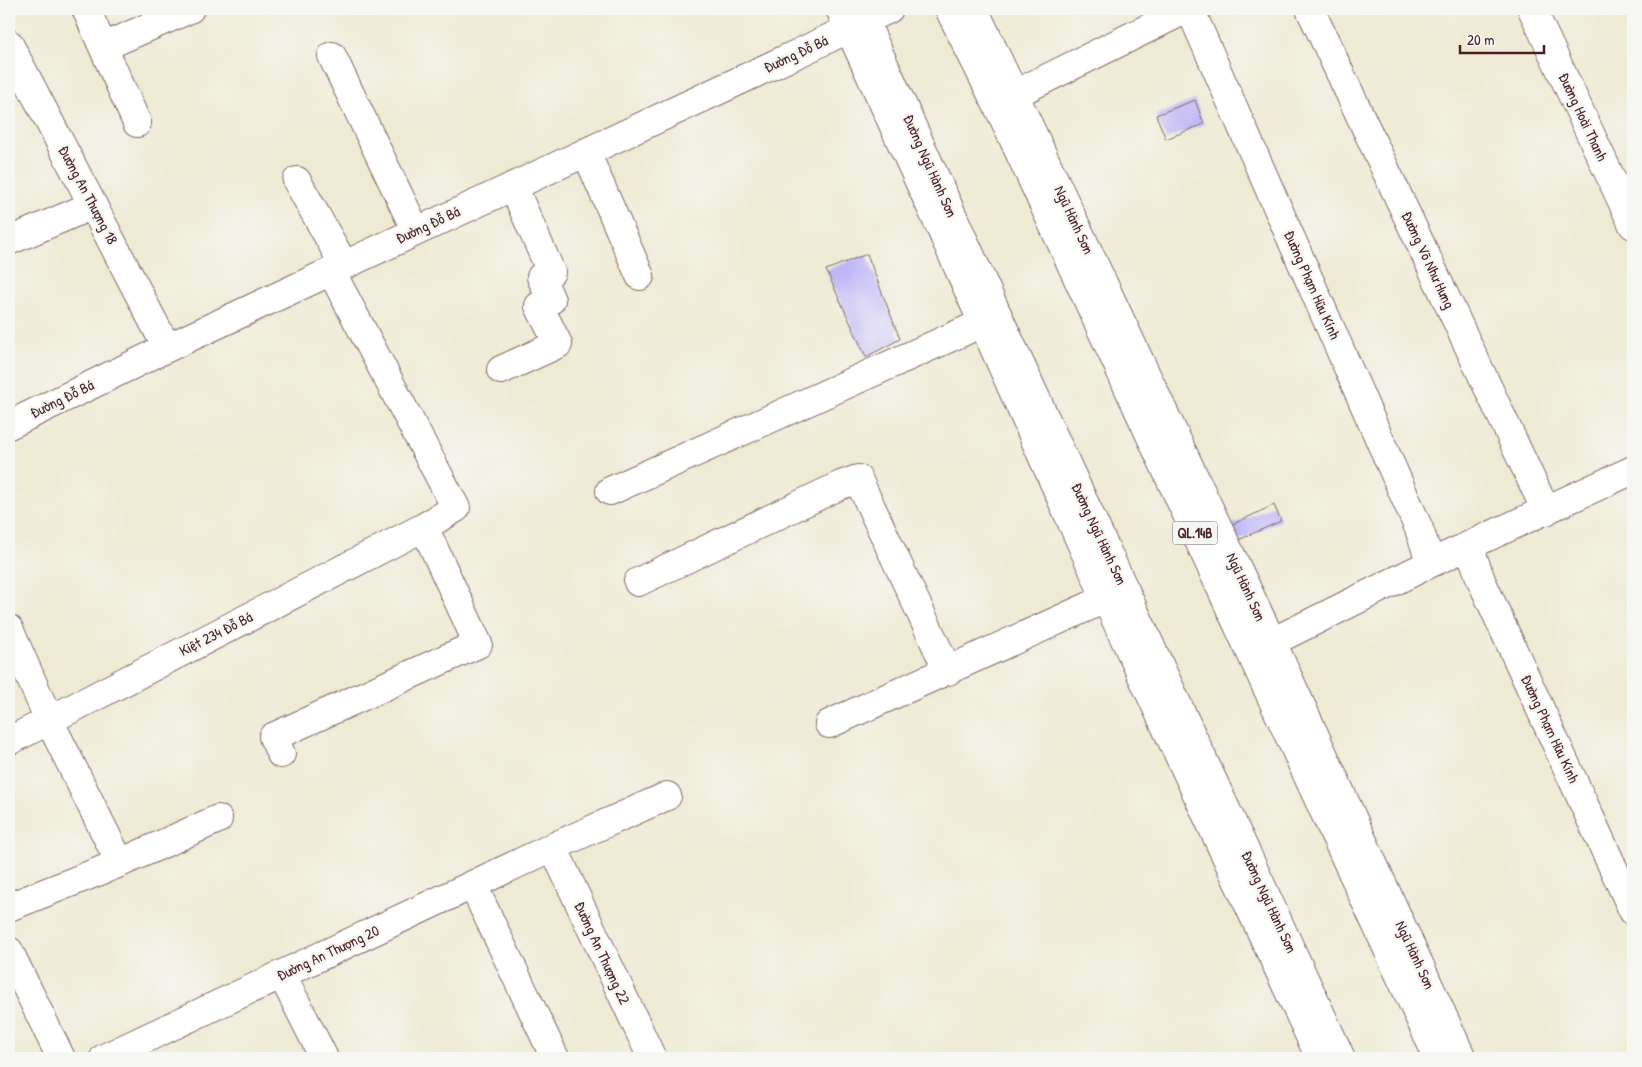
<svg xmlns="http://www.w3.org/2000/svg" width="1642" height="1067" viewBox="0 0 1642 1067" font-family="'Patrick Hand',sans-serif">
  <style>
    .building { fill: #c0b7f7 }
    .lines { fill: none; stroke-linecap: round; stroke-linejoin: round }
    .minor-casing { stroke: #836666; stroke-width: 30 }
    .major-casing { stroke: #836666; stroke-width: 30 }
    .highway-casing { stroke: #836666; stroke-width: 30 }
    .minor { stroke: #fff; stroke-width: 28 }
    .major { stroke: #fff; stroke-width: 28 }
    .highway { stroke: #fff; stroke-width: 28 }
    .labels { text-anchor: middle; stroke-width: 5; stroke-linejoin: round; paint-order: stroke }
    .shield { fill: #f6f6f2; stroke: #7e6067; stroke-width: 1 }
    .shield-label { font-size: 14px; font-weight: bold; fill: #4a1f2b }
    .street-label { font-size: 15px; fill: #4a1f2b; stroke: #f6f6f2 }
  </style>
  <rect width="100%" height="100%" fill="#f6f6f2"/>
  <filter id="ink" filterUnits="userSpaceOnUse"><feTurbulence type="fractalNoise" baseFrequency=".02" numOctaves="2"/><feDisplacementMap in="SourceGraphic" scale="10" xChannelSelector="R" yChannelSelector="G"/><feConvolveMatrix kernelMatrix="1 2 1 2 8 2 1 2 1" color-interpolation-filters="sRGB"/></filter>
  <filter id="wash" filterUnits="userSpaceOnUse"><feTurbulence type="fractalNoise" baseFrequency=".0096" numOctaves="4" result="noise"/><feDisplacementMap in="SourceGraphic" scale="20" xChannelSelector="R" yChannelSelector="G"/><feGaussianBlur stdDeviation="1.12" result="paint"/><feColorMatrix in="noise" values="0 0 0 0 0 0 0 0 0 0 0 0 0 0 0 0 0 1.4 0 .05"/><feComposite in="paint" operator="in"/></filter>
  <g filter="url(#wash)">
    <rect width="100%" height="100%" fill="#eeead3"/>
    <g id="blocks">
      <path class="building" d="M1195 100 1204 124 1166 139 1156 115Z
        M867 254 900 339 866 357 826 270Z
        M1274 505 1281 521 1236 541 1229 526Z"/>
    </g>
  </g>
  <g filter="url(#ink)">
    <use href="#blocks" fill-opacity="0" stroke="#836666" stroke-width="1"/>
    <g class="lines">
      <defs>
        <path id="minor" d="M86 9 137 123
          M1190 9 1419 529 1431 563
          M1310 9 1546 511
          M1532 9 1633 225
          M9 44 167 348
          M103 47 190 9
          M332 56 416 231
          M1015 94 1187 9
          M586 152 640 276
          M297 181 344 265
          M9 241 93 205
          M501 370 558 344 539 306 551 300 541 277 551 272 513 186
          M9 425 167 348 805 50 889 9
          M610 491 998 316
          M1469 546 1481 580 1633 911
          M638 582 841 485 858 479 948 671
          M9 629 49 720 120 863 9 907
          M1272 642 1431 563 1633 470
          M829 724 1125 590
          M9 741 424 527 456 508 331 271
          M281 754 273 737 478 644 424 527
          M553 847 652 1058
          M120 863 218 819
          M473 885 555 1058
          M9 951 61 1058
          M282 975 324 1058
          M104 1058 553 847 667 796"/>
        <path id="major" d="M840 9 940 227 1106 599 1320 1058
          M974 9 1272 642 1462 1058"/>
        <path id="highway" d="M859 9 998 316 1341 1058
          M949 9 1004 119 1438 1058"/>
      </defs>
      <use href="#minor" class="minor-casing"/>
      <use href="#major" class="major-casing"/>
      <use href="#highway" class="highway-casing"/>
      <use href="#minor" class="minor"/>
      <use href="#major" class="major"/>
      <use href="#highway" class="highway"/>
    </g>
  </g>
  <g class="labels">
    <rect class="shield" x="1172.5" y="521.5" width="45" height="23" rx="4"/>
    <g class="shield-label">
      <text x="1195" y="538">QL.14B</text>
    </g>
    <g class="street-label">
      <text transform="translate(796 54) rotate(-25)" y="5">Đường Đỗ Bá</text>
      <text transform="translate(1583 117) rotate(65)" y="5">Đường Hoài Thanh</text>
      <text transform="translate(930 166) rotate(66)" y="5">Đường Ngũ Hành Sơn</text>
      <text transform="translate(88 195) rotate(62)" y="5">Đường An Thượng 18</text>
      <text transform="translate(1074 220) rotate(65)" y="5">Ngũ Hành Sơn</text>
      <text transform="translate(428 225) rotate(-25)" y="5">Đường Đỗ Bá</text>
      <text transform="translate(1428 260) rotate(65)" y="5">Đường Võ Như Hưng</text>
      <text transform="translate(1312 285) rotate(66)" y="5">Đường Phạm Hữu Kính</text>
      <text transform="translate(62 399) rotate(-26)" y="5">Đường Đỗ Bá</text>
      <text transform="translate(1099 534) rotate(65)" y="5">Đường Ngũ Hành Sơn</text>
      <text transform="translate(1246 587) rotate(65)" y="5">Ngũ Hành Sơn</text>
      <text transform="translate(216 634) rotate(-27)" y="5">Kiệt 234 Đỗ Bá</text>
      <text transform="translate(1550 729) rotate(65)" y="5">Đường Phạm Hữu Kính</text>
      <text transform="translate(1269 902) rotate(65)" y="5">Đường Ngũ Hành Sơn</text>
      <text transform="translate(328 953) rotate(-25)" y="5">Đường An Thượng 20</text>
      <text transform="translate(602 953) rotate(65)" y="5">Đường An Thượng 22</text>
      <text transform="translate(1415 955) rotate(65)" y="5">Ngũ Hành Sơn</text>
    </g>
  </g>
  <rect width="1642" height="1067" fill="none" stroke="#f6f6f2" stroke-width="30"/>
  <path d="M1460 45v8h84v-8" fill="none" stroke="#4a1f2b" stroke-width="2.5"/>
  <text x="1467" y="45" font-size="15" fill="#4a1f2b" stroke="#f6f6f2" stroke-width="4" paint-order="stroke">20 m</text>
</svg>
